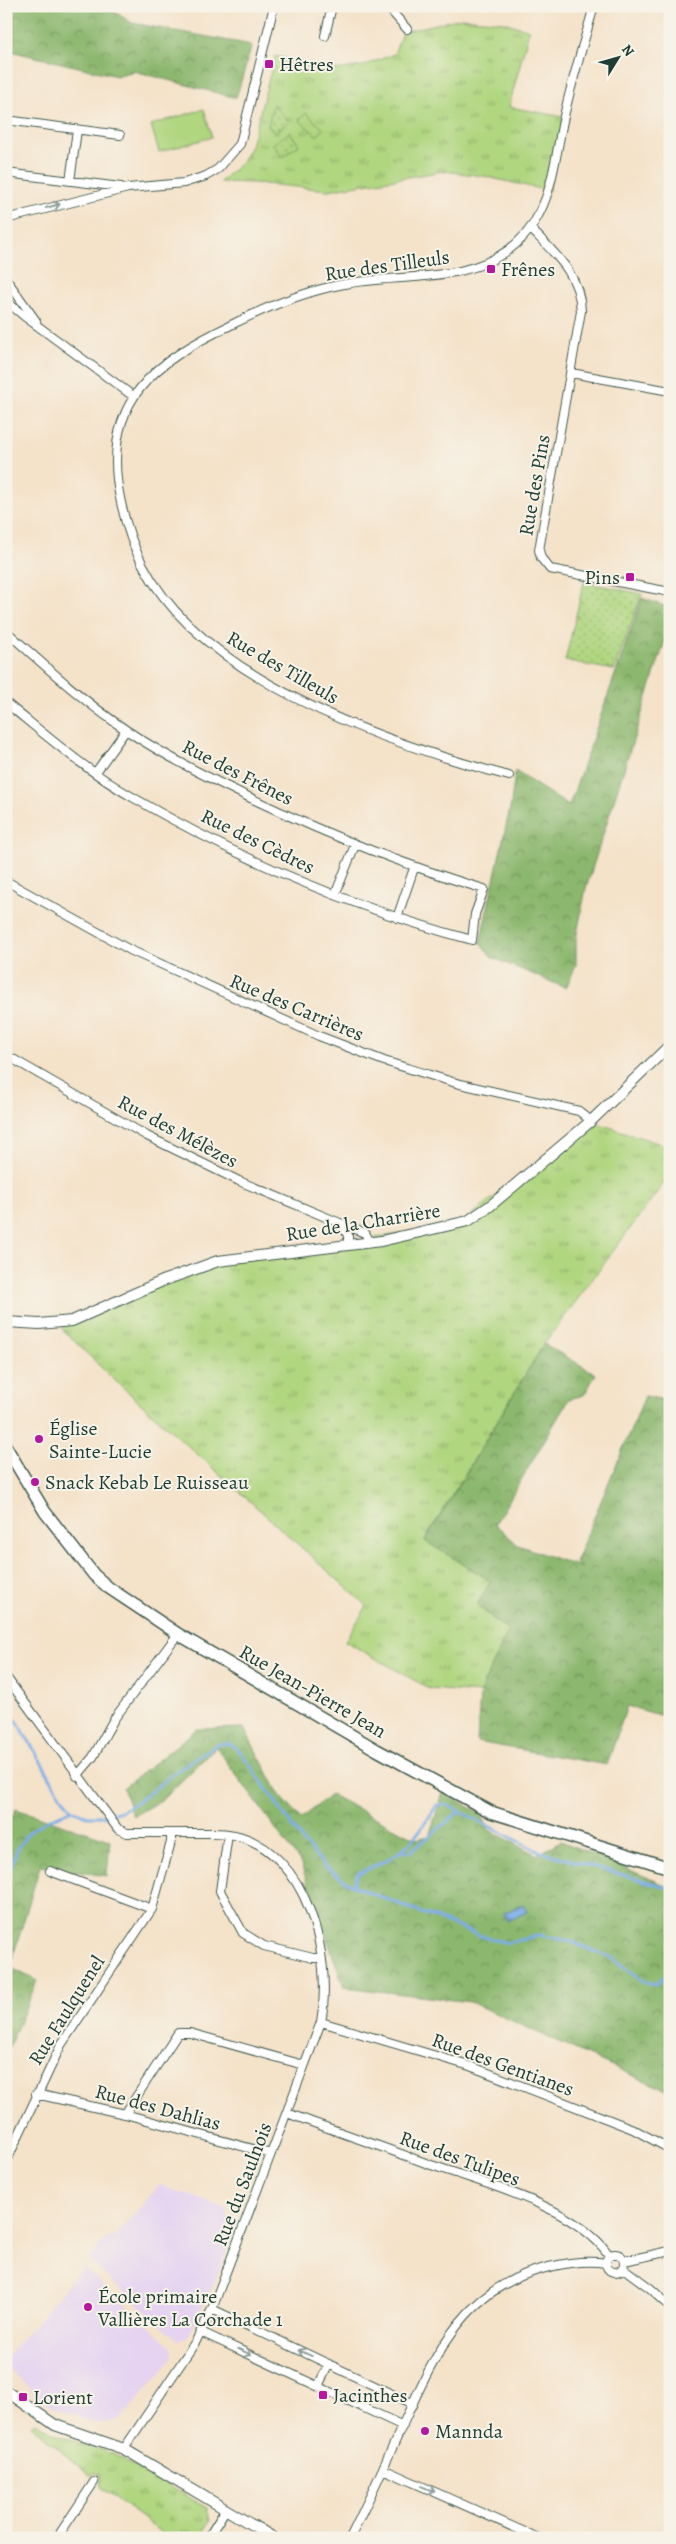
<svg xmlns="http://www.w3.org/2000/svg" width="676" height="2544" viewBox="0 0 676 2544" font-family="Alegreya,serif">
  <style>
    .built { fill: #e5d3f1 }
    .grass { fill: url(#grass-tufts); stroke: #688a5a }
    .forest { fill: url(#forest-crowns); stroke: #567a51 }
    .park { fill: url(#park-dots); stroke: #688a5a }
    .pitch { fill: #b0d680; stroke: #688a5a }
    .water { fill: url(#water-waves); stroke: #4e758e }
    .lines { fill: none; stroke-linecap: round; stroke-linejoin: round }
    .stream { stroke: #7cade7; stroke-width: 3 }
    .minor-casing { stroke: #3f564a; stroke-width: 10 }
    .tertiary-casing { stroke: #3f564a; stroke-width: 12 }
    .secondary-casing { stroke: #3f564a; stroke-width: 14 }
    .minor { stroke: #fff; stroke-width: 8 }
    .tertiary { stroke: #fff; stroke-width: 10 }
    .secondary { stroke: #fff; stroke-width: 11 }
    .oneway { stroke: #8f9e9a }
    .poi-dot { fill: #b5179e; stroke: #f7f3e8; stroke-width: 2 }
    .labels { text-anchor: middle; stroke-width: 4; stroke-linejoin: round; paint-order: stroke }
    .poi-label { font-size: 20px; fill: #1f3d34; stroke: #f7f3e8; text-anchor: start }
    .street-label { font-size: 20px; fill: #1f3d34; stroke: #f7f3e8 }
  </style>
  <defs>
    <pattern id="grass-tufts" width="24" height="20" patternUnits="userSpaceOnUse" patternTransform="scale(1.25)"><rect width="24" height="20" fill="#b0d680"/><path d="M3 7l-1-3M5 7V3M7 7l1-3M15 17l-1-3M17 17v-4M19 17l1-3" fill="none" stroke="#8faf6a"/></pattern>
    <pattern id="forest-crowns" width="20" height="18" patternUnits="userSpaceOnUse" patternTransform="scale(1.25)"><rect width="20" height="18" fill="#8cb76e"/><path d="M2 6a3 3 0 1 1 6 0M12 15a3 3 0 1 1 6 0" fill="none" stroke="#72965b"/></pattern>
    <pattern id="park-dots" width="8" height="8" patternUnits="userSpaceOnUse" patternTransform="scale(1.25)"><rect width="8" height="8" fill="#b0d680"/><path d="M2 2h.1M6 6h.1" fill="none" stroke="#8faf6a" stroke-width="1.8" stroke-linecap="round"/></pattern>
    <pattern id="water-waves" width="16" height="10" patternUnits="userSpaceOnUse" patternTransform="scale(1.25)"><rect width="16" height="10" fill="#7cade7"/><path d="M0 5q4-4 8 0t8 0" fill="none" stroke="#658ebc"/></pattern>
  </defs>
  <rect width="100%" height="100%" fill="#f7f3e8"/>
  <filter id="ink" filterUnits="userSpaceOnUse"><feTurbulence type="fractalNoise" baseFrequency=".02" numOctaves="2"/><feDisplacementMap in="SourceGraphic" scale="10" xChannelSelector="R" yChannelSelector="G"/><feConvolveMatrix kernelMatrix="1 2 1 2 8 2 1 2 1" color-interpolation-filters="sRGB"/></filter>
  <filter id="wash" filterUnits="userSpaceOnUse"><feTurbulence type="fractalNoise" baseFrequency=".0096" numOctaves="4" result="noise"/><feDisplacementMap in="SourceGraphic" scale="20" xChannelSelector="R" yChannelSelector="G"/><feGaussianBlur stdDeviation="1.12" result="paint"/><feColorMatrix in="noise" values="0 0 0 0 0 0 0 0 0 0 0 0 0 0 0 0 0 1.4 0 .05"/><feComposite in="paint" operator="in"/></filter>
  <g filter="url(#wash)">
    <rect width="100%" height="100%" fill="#f4e2c9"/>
    <path class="built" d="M159 2185 228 2209 226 2216 239 2220 213 2286 187 2337 178 2340 88 2260 108 2237 116 2236Z
      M83 2267 172 2347 173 2358 120 2420 97 2424 50 2406 6 2368V2358Z"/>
    <path class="grass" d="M461 18 503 22 529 30 509 107 564 117 549 191 483 176 444 171 328 190 255 183 220 182 242 162 251 146 275 56 336 70 363 66 394 54 403 32Z
      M591 1121 670 1147V1175L544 1344 425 1540 491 1581 477 1605 508 1631 480 1693 430 1689 345 1641 367 1606 110 1376 61 1328 202 1266 460 1224Z
      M35 2422 52 2432 81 2444 112 2453 207 2508 210 2521 200 2538H168L101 2487 100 2474 93 2473 91 2477 31 2425Z"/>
    <path class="forest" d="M6 6H106L132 23 252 45 236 98 134 71 117 76 6 50Z
      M642 598 670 608V625L586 888 576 939V965L566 988 491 957 480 942 511 804 515 771 569 806Z
      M544 1344 596 1374 584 1395 569 1399 495 1524 518 1545 582 1568 575 1563 645 1396 670 1401V1718L627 1706 607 1765 477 1742 480 1693 508 1631 477 1605 491 1581 425 1541Z
      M244 1728 279 1794 301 1819 331 1795 416 1839 429 1836 443 1793 481 1813 489 1830 537 1855 561 1841 670 1887V2092L470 2002 344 1987 300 1862 216 1747 163 1799 133 1816 123 1788 197 1729Z
      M16 1809 110 1840 107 1876 40 1866 10 1967 37 1981 6 2054V1829Z"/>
    <path class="park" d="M273 104 289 122 275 132 268 126Z
      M290 132 299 145 282 157 273 144Z
      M584 582 642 594 614 670 565 661Z"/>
    <path class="pitch" d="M204 109 212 137 159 152 151 125Z
      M306 113 323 129 317 136 299 120Z"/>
    <path class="water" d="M523 1904 527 1912 508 1921 504 1913Z"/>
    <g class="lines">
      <path class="stream" d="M6 1708 19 1724 61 1796 72 1810 88 1816H105L121 1811 136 1803 185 1765 218 1744 228 1743 241 1752 304 1843 326 1867 353 1886 481 1936 508 1943 540 1935 569 1941 612 1958 645 1982 657 1984 670 1971
        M403 1852 411 1851 459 1812
        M353 1886 358 1873C402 1856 412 1845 437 1805L445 1804 538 1851 670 1888
        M6 1889C17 1838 23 1828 72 1810"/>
    </g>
  </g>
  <g filter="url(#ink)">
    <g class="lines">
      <defs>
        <path id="minor" d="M387 6 407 29
          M325 36 332 6
          M6 120 120 135
          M6 173 121 187
          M70 181 77 130
          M6 219 128 188 184 183 206 176 218 169 240 144 274 6
          M531 229C555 254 580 274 581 311L539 550 541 558 550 569 670 592
          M6 279 36 321
          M6 301 24 316 133 396
          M571 373 670 391
          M6 631C45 666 83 701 126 730 168 758 213 780 259 802 333 837 407 866 484 889L475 914 472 940C354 908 239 859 134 798 88 772 47 736 6 703
          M96 772 126 730
          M509 776C389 744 204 682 143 565 131 543 125 522 120 498 100 401 155 361 235 323 269 306 306 291 344 284 401 273 471 285 517 243 554 210 554 157 565 112 573 77 584 42 594 6
          M6 881 130 950 319 1036 384 1061 456 1083 579 1111 591 1121
          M335 895 355 845
          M397 918 414 868
          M6 1055 147 1136 239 1181 340 1223
          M348 1244V1235L340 1223 365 1233 370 1242
          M6 1677 118 1829 127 1833C151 1833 176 1833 200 1833 211 1833 223 1832 234 1835 308 1851 333 1957 321 2022L212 2309 196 2341 124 2449
          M77 1776 93 1757 114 1719 178 1634
          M228 1834 220 1891 243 1933 264 1946 313 1958H321
          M50 1871 152 1909
          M321 2022 470 2066 633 2129 670 2149
          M36 2094 125 2114 271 2154
          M287 2113C335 2131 383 2147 431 2165 484 2183 576 2207 609 2255
          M125 2114 178 2033H190L304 2065
          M6 2162 61 2045 152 1909 171 1842V1833
          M606 2263a9 9 0 1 1 18 0a9 9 0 1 1-18 0Z
          M624 2261 670 2251
          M623 2268 650 2288 670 2306
          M212 2309 413 2404
          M201 2332 403 2426
          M318 2386 329 2364
          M383 2469 538 2538
          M57 2538 94 2482
          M208 2538 226 2509
          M350 2538C369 2500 386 2462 403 2424 436 2353 465 2286 549 2267 566 2263 588 2260 606 2263"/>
        <path id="tertiary" d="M6 1322 39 1324 72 1321 165 1280 218 1261 381 1241 468 1221 490 1206 591 1121 670 1045
          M6 2391 55 2425 124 2449 274 2538"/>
        <path id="secondary" d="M6 1447 45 1512 94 1575 109 1588 178 1634 377 1750 491 1812 670 1868"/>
      </defs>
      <use href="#minor" class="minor-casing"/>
      <use href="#tertiary" class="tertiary-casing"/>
      <use href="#secondary" class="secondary-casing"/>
      <use href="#minor" class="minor"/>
      <use href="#tertiary" class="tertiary"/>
      <use href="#secondary" class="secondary"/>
    </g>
    <defs><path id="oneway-shaft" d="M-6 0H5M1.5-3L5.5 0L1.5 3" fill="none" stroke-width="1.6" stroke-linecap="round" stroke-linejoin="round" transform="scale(1.25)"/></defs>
    <g class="oneway">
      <use href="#oneway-shaft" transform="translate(53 206) rotate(-16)"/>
      <use href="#oneway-shaft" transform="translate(245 2352) rotate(25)"/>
      <use href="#oneway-shaft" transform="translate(305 2353) rotate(-155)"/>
      <use href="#oneway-shaft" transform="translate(428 2489) rotate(23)"/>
    </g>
  </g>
  <g class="poi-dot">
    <rect x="264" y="59" width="10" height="10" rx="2.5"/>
    <rect x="486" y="264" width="10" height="10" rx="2.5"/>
    <rect x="625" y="572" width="10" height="10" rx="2.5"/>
    <circle cx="39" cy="1439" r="5"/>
    <circle cx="35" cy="1482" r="5"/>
    <circle cx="88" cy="2307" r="5"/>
    <rect x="318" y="2390" width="10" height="10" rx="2.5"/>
    <rect x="18" y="2392" width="10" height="10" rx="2.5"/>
    <circle cx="425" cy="2431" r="5"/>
  </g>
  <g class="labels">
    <g class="poi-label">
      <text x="279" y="71">Hêtres</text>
      <text x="501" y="276">Frênes</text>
      <text x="620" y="584" text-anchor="end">Pins</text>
      <text x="49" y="1435">Église<tspan x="49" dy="23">Sainte-Lucie</tspan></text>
      <text x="45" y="1489">Snack Kebab Le Ruisseau</text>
      <text x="98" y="2303">École primaire<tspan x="98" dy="23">Vallières La Corchade 1</tspan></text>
      <text x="333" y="2402">Jacinthes</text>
      <text x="33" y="2404">Lorient</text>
      <text x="435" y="2438">Mannda</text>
    </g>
    <g class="street-label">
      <text transform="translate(387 265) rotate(-8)" y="7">Rue des Tilleuls</text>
      <text transform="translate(534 485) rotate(-80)" y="7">Rue des Pins</text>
      <text transform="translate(283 667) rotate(30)" y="7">Rue des Tilleuls</text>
      <text transform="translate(238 772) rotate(27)" y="7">Rue des Frênes</text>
      <text transform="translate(258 841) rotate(26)" y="7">Rue des Cèdres</text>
      <text transform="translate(297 1007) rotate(23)" y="7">Rue des Carrières</text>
      <text transform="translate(178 1131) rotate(28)" y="7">Rue des Mélèzes</text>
      <text transform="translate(363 1222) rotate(-9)" y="7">Rue de la Charrière</text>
      <text transform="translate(313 1691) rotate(30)" y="7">Rue Jean-Pierre Jean</text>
      <text transform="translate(66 2010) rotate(-58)" y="7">Rue Faulquenel</text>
      <text transform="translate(503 2064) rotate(20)" y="7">Rue des Gentianes</text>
      <text transform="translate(158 2107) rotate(15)" y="7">Rue des Dahlias</text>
      <text transform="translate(460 2158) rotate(20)" y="7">Rue des Tulipes</text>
      <text transform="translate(242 2184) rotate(-69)" y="7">Rue du Saulnois</text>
    </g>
  </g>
  <rect width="676" height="2544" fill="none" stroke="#f7f3e8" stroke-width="25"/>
  <g transform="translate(618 58) rotate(53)" stroke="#f7f3e8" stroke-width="4" paint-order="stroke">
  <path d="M0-4L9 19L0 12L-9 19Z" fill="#1f3d34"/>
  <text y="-8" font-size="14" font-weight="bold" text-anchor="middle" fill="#1f3d34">N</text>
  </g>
</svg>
